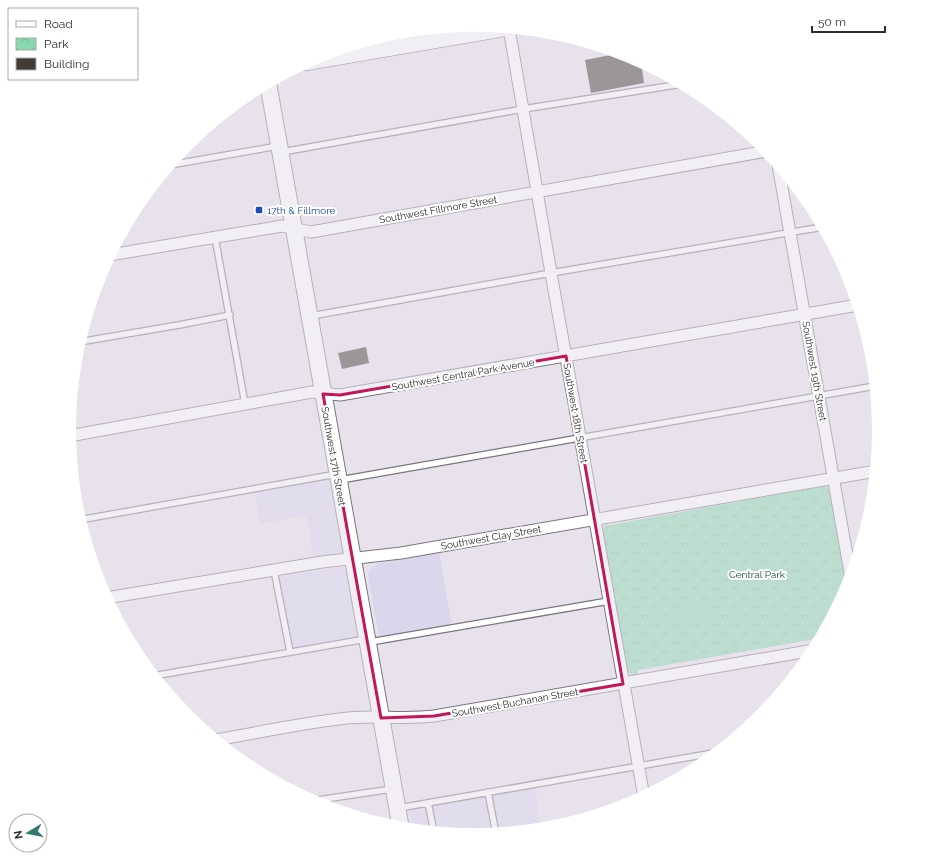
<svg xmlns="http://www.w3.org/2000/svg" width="948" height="861" viewBox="0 0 948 861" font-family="Raleway,sans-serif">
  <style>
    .commercial { fill: #dad7ed }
    .park { fill: url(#park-crowns) }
    .pitch { fill: #87d8ae }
    .building { fill: #423a37 }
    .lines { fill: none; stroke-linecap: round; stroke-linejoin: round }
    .lane-casing { stroke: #7b767e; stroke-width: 8 }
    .street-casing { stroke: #7b767e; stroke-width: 13 }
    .secondary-casing { stroke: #7b767e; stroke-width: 18 }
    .lane { stroke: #fff; stroke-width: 5.5 }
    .street { stroke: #fff; stroke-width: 11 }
    .secondary { stroke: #fff; stroke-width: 16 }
    .marked { fill: none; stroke: #c2185b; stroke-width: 3; stroke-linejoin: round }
    .transit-dot { fill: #1a4fb4; stroke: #fff; stroke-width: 1.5 }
    .labels { text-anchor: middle; stroke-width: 4; stroke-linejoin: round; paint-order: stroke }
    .street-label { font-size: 10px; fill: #2f2d30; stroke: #fff }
    .transit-label { font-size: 10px; fill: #164399; stroke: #fff; text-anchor: start }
    .park-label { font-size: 10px; fill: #0e5035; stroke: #fff }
  </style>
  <defs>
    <pattern id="park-crowns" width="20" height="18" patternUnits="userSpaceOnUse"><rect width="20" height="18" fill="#87d8ae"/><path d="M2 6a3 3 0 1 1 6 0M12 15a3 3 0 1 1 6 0" fill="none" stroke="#75ba96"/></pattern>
  </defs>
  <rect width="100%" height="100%" fill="#e7e2eb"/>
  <path class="commercial" d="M443 28 371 40 395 33Z
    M332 479 344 551 340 553 314 558 306 515 260 524 255 491Z
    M439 552 453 631 380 643 368 576 369 570 379 563Z
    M339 567 345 569 349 573 361 644 290 656 275 577Z
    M533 781 542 829 474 836 413 830 407 803Z"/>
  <path class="park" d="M824 486 827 487 830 493 847 589 821 638 638 670V675H632L628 672 603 535 604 526Z"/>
  <path class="pitch" d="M703 603 706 620 675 625 672 608Z"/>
  <path class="building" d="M621 53 629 56 641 62 644 83 591 93 585 60Z
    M366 347 369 363 342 369 338 353Z"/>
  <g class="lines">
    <defs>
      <path id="lane" d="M282 152 523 109 682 84
        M170 165 278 146
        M215 237 245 404
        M311 316 551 273 823 227
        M79 342 179 325 230 315
        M340 480 875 386
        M79 520 337 474
        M848 561 857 559
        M274 570 290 652
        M370 642 609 601
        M153 676 366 639
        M488 792 496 834
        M311 801 392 789
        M428 803 434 832
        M399 808 719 752"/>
      <path id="street" d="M509 28 551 273 644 797
        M778 165 851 578
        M110 255 282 226 311 232 767 151
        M69 436 312 392 340 395 858 305
        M106 598 322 562 401 553 876 471
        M215 740C256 733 297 724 339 719 370 714 402 720 434 716L814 650"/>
      <path id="secondary" d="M307 62 505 28
        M268 83 401 829"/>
    </defs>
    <use href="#lane" class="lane-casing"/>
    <use href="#street" class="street-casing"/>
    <use href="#secondary" class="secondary-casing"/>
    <use href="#lane" class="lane"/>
    <use href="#street" class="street"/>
    <use href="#secondary" class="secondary"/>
  </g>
  <path d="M0 0H948V861H0ZM566 356 623 684 434 716 381 718 323 394 340 395Z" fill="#e7e2eb" fill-opacity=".55" fill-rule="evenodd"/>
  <path class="marked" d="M566 356 623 684 434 716 381 718 323 394 340 395Z"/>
  <rect class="transit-dot" x="255" y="206" width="8" height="8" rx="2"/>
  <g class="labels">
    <g class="street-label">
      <text transform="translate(438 209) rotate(-10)" y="4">Southwest Fillmore Street</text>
      <text transform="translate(815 371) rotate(80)" y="4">Southwest 19th Street</text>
      <text transform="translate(463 374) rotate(-10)" y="4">Southwest Central Park Avenue</text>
      <text transform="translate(576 413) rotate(80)" y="4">Southwest 18th Street</text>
      <text transform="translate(334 456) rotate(80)" y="4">Southwest 17th Street</text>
      <text transform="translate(491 537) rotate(-10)" y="4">Southwest Clay Street</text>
      <text transform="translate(515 702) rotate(-10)" y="4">Southwest Buchanan Street</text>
    </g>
    <g class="transit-label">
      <text x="267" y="214">17th &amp; Fillmore</text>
    </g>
    <g class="park-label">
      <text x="757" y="578">Central Park</text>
    </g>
  </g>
  <path d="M0 0H948V861H0ZM76 430a398 398 0 1 1 796 0a398 398 0 1 1-796 0Z" fill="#fff" fill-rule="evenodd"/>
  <rect x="8" y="8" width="130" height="72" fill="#ffffff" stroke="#acabac"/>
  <rect x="16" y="21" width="20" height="6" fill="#ffffff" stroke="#acabac"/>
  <text x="44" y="28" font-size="12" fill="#2f2d30">Road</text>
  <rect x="16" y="38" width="20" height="12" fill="url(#park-crowns)" stroke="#acabac"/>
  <text x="44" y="48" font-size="12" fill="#2f2d30">Park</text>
  <rect x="16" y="58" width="20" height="12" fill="#423a37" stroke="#acabac"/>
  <text x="44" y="68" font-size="12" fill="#2f2d30">Building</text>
  <g transform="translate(28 833) rotate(260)"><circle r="19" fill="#ffffff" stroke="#acabac"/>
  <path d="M0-3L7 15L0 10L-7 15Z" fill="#357a70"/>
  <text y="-6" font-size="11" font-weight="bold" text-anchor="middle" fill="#2f2d30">N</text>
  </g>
  <path d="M812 26v6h73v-6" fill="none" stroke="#2f2d30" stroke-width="2"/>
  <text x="818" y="26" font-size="12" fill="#2f2d30" stroke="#ffffff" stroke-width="3" paint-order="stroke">50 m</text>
</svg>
